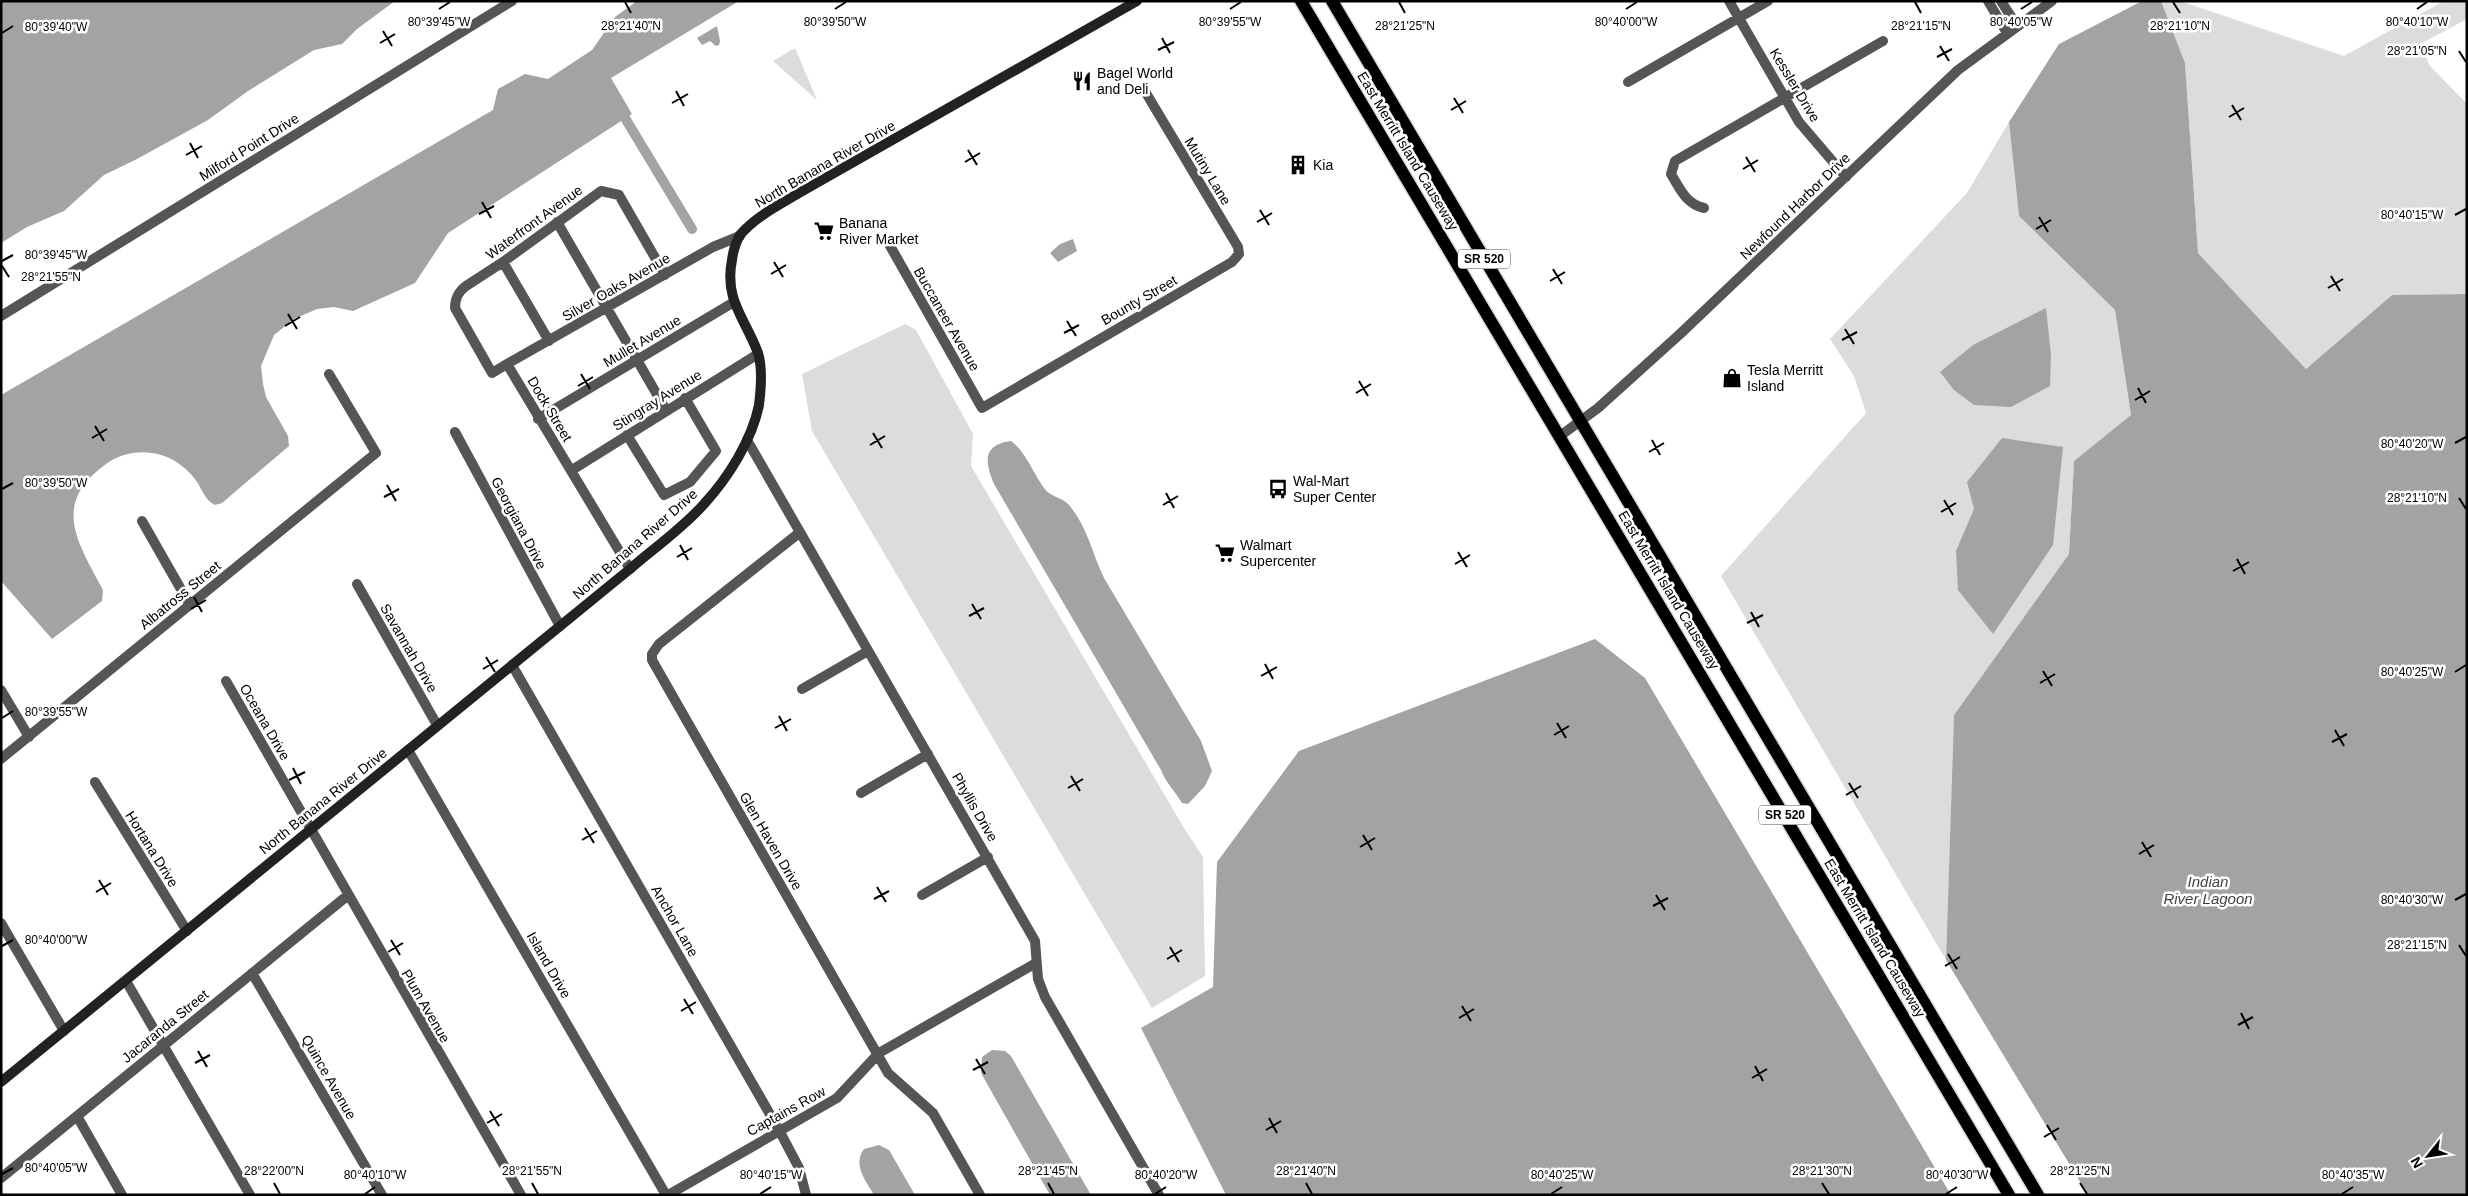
<svg xmlns="http://www.w3.org/2000/svg" width="2468" height="1196" viewBox="0 0 2468 1196" font-family="Arial,sans-serif">
  <style>
    .green { fill: #dcdcdc }
    .water { fill: #a3a3a3 }
    .lines { fill: none; stroke-linecap: round; stroke-linejoin: round }
    .canal { stroke: #a3a3a3; stroke-width: 10 }
    .primary-casing { stroke: #dbdbdb; stroke-width: 15 }
    .street { stroke: #555; stroke-width: 10 }
    .secondary { stroke: #222; stroke-width: 10 }
    .primary { stroke: #000; stroke-width: 12 }
    .ticks { fill: none; stroke: #000; stroke-width: 2 }
    .labels { text-anchor: middle; stroke-width: 5; stroke-linejoin: round; paint-order: stroke }
    .shield { fill: #fff; stroke: #4c4c4c; stroke-width: 1 }
    .shield-label { font-size: 12px; font-weight: bold; fill: #000 }
    .poi-label { font-size: 14px; fill: #000; stroke: #fff; text-anchor: start }
    .street-label { font-size: 14px; fill: #000; stroke: #fff }
    .water-label { font-size: 15px; font-style: italic; fill: #444; stroke: #fff }
    .ticks-label { font-size: 12px; text-anchor: middle; fill: #000; stroke: #fff; stroke-width: 5; stroke-linejoin: round; paint-order: stroke }
  </style>
  <rect width="100%" height="100%" fill="#fff"/>
  <path class="green" d="M2161 1H2180L2344 56 2444 1H2467V19L2420 44 2430 66 2467 104V294L2392 295 2306 369 2198 253 2185 63Z
    M795 48 817 100 773 61Z
    M2009 122 2019 216 2115 310 2131 415 2074 461 2069 554 1954 715 1946 960 1721 576 1866 413 1854 376 1830 339 1967 193Z
    M905 324 916 330 973 434 971 466 1184 828 1203 857 1205 976 1152 1008 812 431 802 374Z"/>
  <path class="water" d="M1 1H395L357 29 342 44 314 50 248 91 208 120 137 159 104 175 64 211 27 227 1 243Z
    M637 1H739L611 78 632 114 448 233 415 283 353 311 334 307 317 309 294 319 274 335 261 366 263 384 266 397 288 436 289 446 222 503 215 505C205 500 203 491 197 482 188 469 175 459 161 455 142 449 121 453 106 464 51 504 77 541 103 590L102 601 52 639 1 581V395L493 110 498 89 525 74 548 79 592 50 615 17Z
    M2142 1H2161L2185 63 2198 253 2306 369 2392 295 2467 294V1195H2088L1946 960 1954 715 2069 554 2074 461 2131 415 2115 310 2019 216 2009 122 2059 44Z
    M717 26 720 41 719 45 716 46 710 41 702 45 697 38Z
    M1073 239 1077 251 1058 262 1050 253 1060 244Z
    M2046 308 2051 355 2050 386 2011 407 1974 405 1954 390 1940 372 1973 345Z
    M2002 438 2063 447 2053 545 1993 634 1958 590 1956 551 1974 509 1967 482Z
    M1011 441C1026 452 1033 473 1044 488 1050 497 1062 497 1069 505 1087 526 1092 553 1104 578L1201 741 1212 771 1205 786 1188 804 1182 803C1175 791 1166 783 1161 770L994 484C985 462 982 445 1011 441Z
    M1595 639 1645 678 1951 1195H1226L1141 1028 1213 987 1217 862 1299 751Z
    M992 1050 1005 1051 1011 1056 1091 1195H1050L981 1073 982 1057Z
    M879 1145 889 1150 915 1195H874C866 1181 852 1165 864 1149Z"/>
  <g class="lines">
    <path class="canal" d="M625 118 692 229"/>
    <defs>
      <path id="primary" d="M1301 1 2009 1195
        M1332 1 2038 1195"/>
    </defs>
    <use href="#primary" class="primary-casing"/>
    <path class="street" d="M1729 1 1799 122 1846 177
      M1988 1 2007 33
      M2001 1 2017 26
      M1628 82 1768 1
      M1704 208C1686 204 1680 189 1671 174L1675 161 1883 41
      M557 222 666 410
      M889 244 982 408 1232 262 1239 254 1238 247 1146 93
      M503 262 549 341
      M1 316 512 1
      M507 364 713 247 740 236
      M538 419 734 302
      M455 432 560 626
      M627 435 664 495 690 482 716 451 685 398
      M1560 436 1598 408 1680 334 1958 70 2052 1
      M747 440 1035 941 1038 979 1045 997 1159 1195
      M572 470 758 354
      M142 521 190 605
      M799 533 659 644 652 654V660L888 1073 933 1113 980 1195
      M630 569 507 364 492 373 455 308C455 298 458 292 466 286L503 262 601 191 619 195 665 275
      M357 584 437 725
      M512 665 779 1130 799 1168 806 1195
      M226 681 521 1195
      M802 689 868 651
      M1 690 29 737
      M408 750 666 1195
      M1 759 376 453 329 374
      M95 782 187 931
      M861 793 928 754
      M922 895 988 857
      M1 923 64 1031
      M252 973 382 1195
      M126 981 250 1195
      M77 1116 122 1195
      M1 1178 347 896
      M668 1195 837 1098 879 1053 1036 963"/>
    <path class="secondary" d="M1 1082 630 569C654 548 683 528 704 504 728 478 752 440 759 405 761 389 763 369 758 353 745 318 724 300 732 260 733 252 736 242 740 235 755 217 779 205 799 193L1137 1"/>
    <use href="#primary" class="primary"/>
  </g>
  <path class="ticks" d="M625 2 631 13M1399 2 1405 13M1915 2 1921 13M2173 2 2180 13M439 9 450 2M835 9 846 2M1230 9 1241 2M1626 9 1637 2M2021 9 2032 2M2417 9 2427 2M383 31 392 46M2 33 13 26M1162 38 1170 53M380 43 395 34M1940 46 1949 61M1158 50 1174 42M2459 51 2466 62M1937 57 1952 49M676 91 684 106M1454 98 1463 113M672 103 688 94M2232 105 2241 120M1451 110 1466 101M2229 117 2244 108M190 143 198 158M968 150 977 165M186 155 202 146M1746 157 1755 172M965 162 980 153M1743 169 1758 160M482 202 491 218M1260 210 1269 225M479 214 494 206M2455 215 2466 209M2039 217 2048 232M1257 222 1272 213M2036 229 2051 220M2 261 13 255M774 262 783 277M2 266 9 277M1553 269 1562 284M771 274 786 265M2331 276 2340 291M1550 281 1565 272M2328 288 2343 279M288 314 297 329M1067 321 1076 336M285 326 300 317M1845 329 1854 344M1064 333 1079 325M1842 340 1857 332M581 374 590 389M1359 381 1368 396M578 386 593 377M2138 388 2146 403M1356 393 1371 384M2135 400 2150 391M95 426 104 441M873 433 882 448M92 438 107 429M1652 440 1660 455M2455 443 2466 437M870 445 885 436M1649 452 1664 443M387 485 396 501M2 489 13 483M1166 493 1174 508M384 497 399 489M2459 498 2466 509M1944 500 1953 515M1163 505 1178 496M1941 512 1956 503M680 545 688 560M1458 552 1467 567M677 557 692 548M2237 559 2245 574M1455 564 1470 555M2233 571 2249 562M194 597 202 612M972 604 981 619M191 609 206 600M1751 612 1759 627M969 616 984 608M1747 623 1763 615M486 657 495 672M1265 664 1273 679M483 669 498 660M2043 671 2052 686M2455 672 2466 665M1261 676 1277 667M2040 683 2055 674M779 716 787 731M2 718 13 711M1557 723 1566 738M775 728 791 719M2335 730 2344 746M1554 735 1569 726M2332 742 2347 734M293 768 301 784M1071 776 1080 791M289 780 305 772M1849 783 1858 798M1068 788 1083 779M1846 795 1861 786M585 828 594 843M1363 835 1372 850M582 840 597 831M2142 842 2151 857M1360 847 1375 838M2139 854 2154 845M99 880 108 895M877 887 886 902M96 892 111 883M1656 895 1665 910M874 899 889 891M2455 900 2466 894M1653 906 1668 898M391 940 400 955M2459 945 2466 956M2 946 13 940M1170 947 1179 962M388 952 403 943M1948 954 1957 969M1167 959 1182 950M1945 966 1960 957M684 999 693 1014M1462 1006 1471 1021M681 1011 696 1002M2241 1013 2249 1029M1459 1018 1474 1009M2238 1025 2253 1017M198 1051 207 1067M976 1059 985 1074M195 1063 210 1055M1755 1066 1763 1081M973 1070 988 1062M1752 1078 1767 1069M490 1111 499 1126M1269 1118 1277 1133M487 1123 502 1114M2047 1125 2056 1140M1266 1130 1281 1121M2044 1137 2059 1128M2 1174 13 1168M274 1183 280 1194M532 1183 538 1194M1048 1183 1054 1194M1306 1183 1312 1194M1822 1183 1829 1194M2080 1183 2087 1194M365 1194 375 1187M760 1194 771 1187M1155 1194 1166 1187M1551 1194 1562 1187M1946 1194 1957 1187M2342 1194 2353 1187"/>
  <defs>
    <symbol id="restaurant-bare" viewBox="-9 -9 18 18"><path d="M-5-6h1v4h1v-4h1v4h1v-4h1v5L-1.5 .5V6h-2V.5L-5-1ZM5-6V6H3V1.5H1.5Q1.5-4 5-6Z" fill="#000" stroke="#fff" stroke-width="2.5" paint-order="stroke"/></symbol>
    <symbol id="building-bare" viewBox="-9 -9 18 18"><path d="M-4-6H4V6H1V3H-1V6H-4ZM-2.5-4.3h1.7v1.8h-1.7ZM.8-4.3h1.7v1.8H.8ZM-2.5-1h1.7V.8h-1.7ZM.8-1h1.7V.8H.8Z" fill="#000" stroke="#fff" stroke-width="2.5" paint-order="stroke"/></symbol>
    <symbol id="supermarket-bare" viewBox="-9 -9 18 18"><path d="M-6-5.5h2.5l.6 2H6L4.5 2H-2.5L-4.4-4H-6ZM-1.5 3.2a1.3 1.3 0 1 0 .1 0ZM3 3.2a1.3 1.3 0 1 0 .1 0Z" fill="#000" stroke="#fff" stroke-width="2.5" paint-order="stroke"/></symbol>
    <symbol id="shop-bare" viewBox="-9 -9 18 18"><path d="M-5-2.5h2.3a2.7 3.5 0 0 1 5.4 0H5L5.5 6h-11ZM-1.5-2.5h3a1.5 2.3 0 0 0-3 0Z" fill="#000" stroke="#fff" stroke-width="2.5" paint-order="stroke"/></symbol>
    <symbol id="bus-bare" viewBox="-9 -9 18 18"><path d="M-5-6H5V4H4V6H2V4H-2V6H-4V4H-5ZM-3.5-4V0h7V-4ZM-3.5 1.2v1.5H-2V1.2ZM2 1.2v1.5H3.5V1.2Z" fill="#000" stroke="#fff" stroke-width="2.5" paint-order="stroke"/></symbol>
  </defs>
  <g fill-rule="evenodd">
    <use href="#restaurant-bare" x="1068" y="67" width="28" height="28"/>
    <use href="#building-bare" x="1284" y="151" width="28" height="28"/>
    <use href="#supermarket-bare" x="810" y="217" width="28" height="28"/>
    <use href="#shop-bare" x="1718" y="364" width="28" height="28"/>
    <use href="#bus-bare" x="1264" y="475" width="28" height="28"/>
    <use href="#supermarket-bare" x="1211" y="539" width="28" height="28"/>
  </g>
  <g class="labels">
    <g class="shield">
      <rect x="1458" y="249.5" width="52" height="19" rx="4"/>
      <rect x="1759" y="805.5" width="52" height="19" rx="4"/>
    </g>
    <g class="shield-label">
      <text x="1484" y="263">SR 520</text>
      <text x="1785" y="819">SR 520</text>
    </g>
    <g class="poi-label">
      <text x="1097" y="78">Bagel World<tspan x="1097" dy="16">and Deli</tspan></text>
      <text x="1313" y="170">Kia</text>
      <text x="839" y="228">Banana<tspan x="839" dy="16">River Market</tspan></text>
      <text x="1747" y="375">Tesla Merritt<tspan x="1747" dy="16">Island</tspan></text>
      <text x="1293" y="486">Wal-Mart<tspan x="1293" dy="16">Super Center</tspan></text>
      <text x="1240" y="550">Walmart<tspan x="1240" dy="16">Supercenter</tspan></text>
    </g>
    <g class="street-label">
      <text transform="translate(1795 85) rotate(59)" y="5">Kessler Drive</text>
      <text transform="translate(249 147) rotate(-32)" y="5">Milford Point Drive</text>
      <text transform="translate(1408 151) rotate(59)" y="5">East Merritt Island Causeway</text>
      <text transform="translate(825 164) rotate(-30)" y="5">North Banana River Drive</text>
      <text transform="translate(1208 171) rotate(59)" y="5">Mutiny Lane</text>
      <text transform="translate(1795 206) rotate(-44)" y="5">Newfound Harbor Drive</text>
      <text transform="translate(534 222) rotate(-36)" y="5">Waterfront Avenue</text>
      <text transform="translate(616 287) rotate(-30)" y="5">Silver Oaks Avenue</text>
      <text transform="translate(1139 300) rotate(-30)" y="5">Bounty Street</text>
      <text transform="translate(947 319) rotate(60)" y="5">Buccaneer Avenue</text>
      <text transform="translate(642 341) rotate(-31)" y="5">Mullet Avenue</text>
      <text transform="translate(657 400) rotate(-32)" y="5">Stingray Avenue</text>
      <text transform="translate(550 409) rotate(59)" y="5">Dock Street</text>
      <text transform="translate(519 523) rotate(62)" y="5">Georgiana Drive</text>
      <text transform="translate(635 544) rotate(-41)" y="5">North Banana River Drive</text>
      <text transform="translate(1669 590) rotate(59)" y="5">East Merritt Island Causeway</text>
      <text transform="translate(180 595) rotate(-39)" y="5">Albatross Street</text>
      <text transform="translate(409 648) rotate(60)" y="5">Savannah Drive</text>
      <text transform="translate(265 722) rotate(60)" y="5">Oceana Drive</text>
      <text transform="translate(323 801) rotate(-39)" y="5">North Banana River Drive</text>
      <text transform="translate(975 807) rotate(60)" y="5">Phyllis Drive</text>
      <text transform="translate(771 841) rotate(60)" y="5">Glen Haven Drive</text>
      <text transform="translate(152 849) rotate(58)" y="5">Hortana Drive</text>
      <text transform="translate(675 921) rotate(60)" y="5">Anchor Lane</text>
      <text transform="translate(1875 938) rotate(59)" y="5">East Merritt Island Causeway</text>
      <text transform="translate(549 965) rotate(60)" y="5">Island Drive</text>
      <text transform="translate(426 1006) rotate(60)" y="5">Plum Avenue</text>
      <text transform="translate(165 1026) rotate(-39)" y="5">Jacaranda Street</text>
      <text transform="translate(329 1077) rotate(60)" y="5">Quince Avenue</text>
      <text transform="translate(786 1111) rotate(-29)" y="5">Captains Row</text>
    </g>
    <g class="water-label">
      <text x="2208" y="887">Indian<tspan x="2208" dy="17">River Lagoon</tspan></text>
    </g>
  </g>
  <g class="ticks-label">
    <text x="439" y="26">80°39'45"W</text>
    <text x="835" y="26">80°39'50"W</text>
    <text x="1230" y="26">80°39'55"W</text>
    <text x="1626" y="26">80°40'00"W</text>
    <text x="2021" y="26">80°40'05"W</text>
    <text x="2417" y="26">80°40'10"W</text>
    <text x="631" y="30">28°21'40"N</text>
    <text x="1405" y="30">28°21'25"N</text>
    <text x="2180" y="30">28°21'10"N</text>
    <text x="1921" y="30">28°21'15"N</text>
    <text x="56" y="31">80°39'40"W</text>
    <text x="2417" y="55">28°21'05"N</text>
    <text x="2412" y="219">80°40'15"W</text>
    <text x="56" y="259">80°39'45"W</text>
    <text x="51" y="281">28°21'55"N</text>
    <text x="2412" y="448">80°40'20"W</text>
    <text x="56" y="487">80°39'50"W</text>
    <text x="2417" y="502">28°21'10"N</text>
    <text x="2412" y="676">80°40'25"W</text>
    <text x="56" y="716">80°39'55"W</text>
    <text x="2412" y="904">80°40'30"W</text>
    <text x="56" y="944">80°40'00"W</text>
    <text x="2417" y="949">28°21'15"N</text>
    <text x="56" y="1172">80°40'05"W</text>
    <text x="274" y="1175">28°22'00"N</text>
    <text x="532" y="1175">28°21'55"N</text>
    <text x="1048" y="1175">28°21'45"N</text>
    <text x="1306" y="1175">28°21'40"N</text>
    <text x="1822" y="1175">28°21'30"N</text>
    <text x="2080" y="1175">28°21'25"N</text>
    <text x="375" y="1179">80°40'10"W</text>
    <text x="771" y="1179">80°40'15"W</text>
    <text x="1166" y="1179">80°40'20"W</text>
    <text x="1562" y="1179">80°40'25"W</text>
    <text x="1957" y="1179">80°40'30"W</text>
    <text x="2353" y="1179">80°40'35"W</text>
  </g>
  <rect width="2468" height="1196" fill="none" stroke="#000000" stroke-width="5"/>
  <g transform="translate(2428 1156) rotate(240)" stroke="#ffffff" stroke-width="4" paint-order="stroke">
  <path d="M0-4L9 19L0 12L-9 19Z" fill="#000000"/>
  <text y="-8" font-size="14" font-weight="bold" text-anchor="middle" fill="#000000">N</text>
  </g>
</svg>
